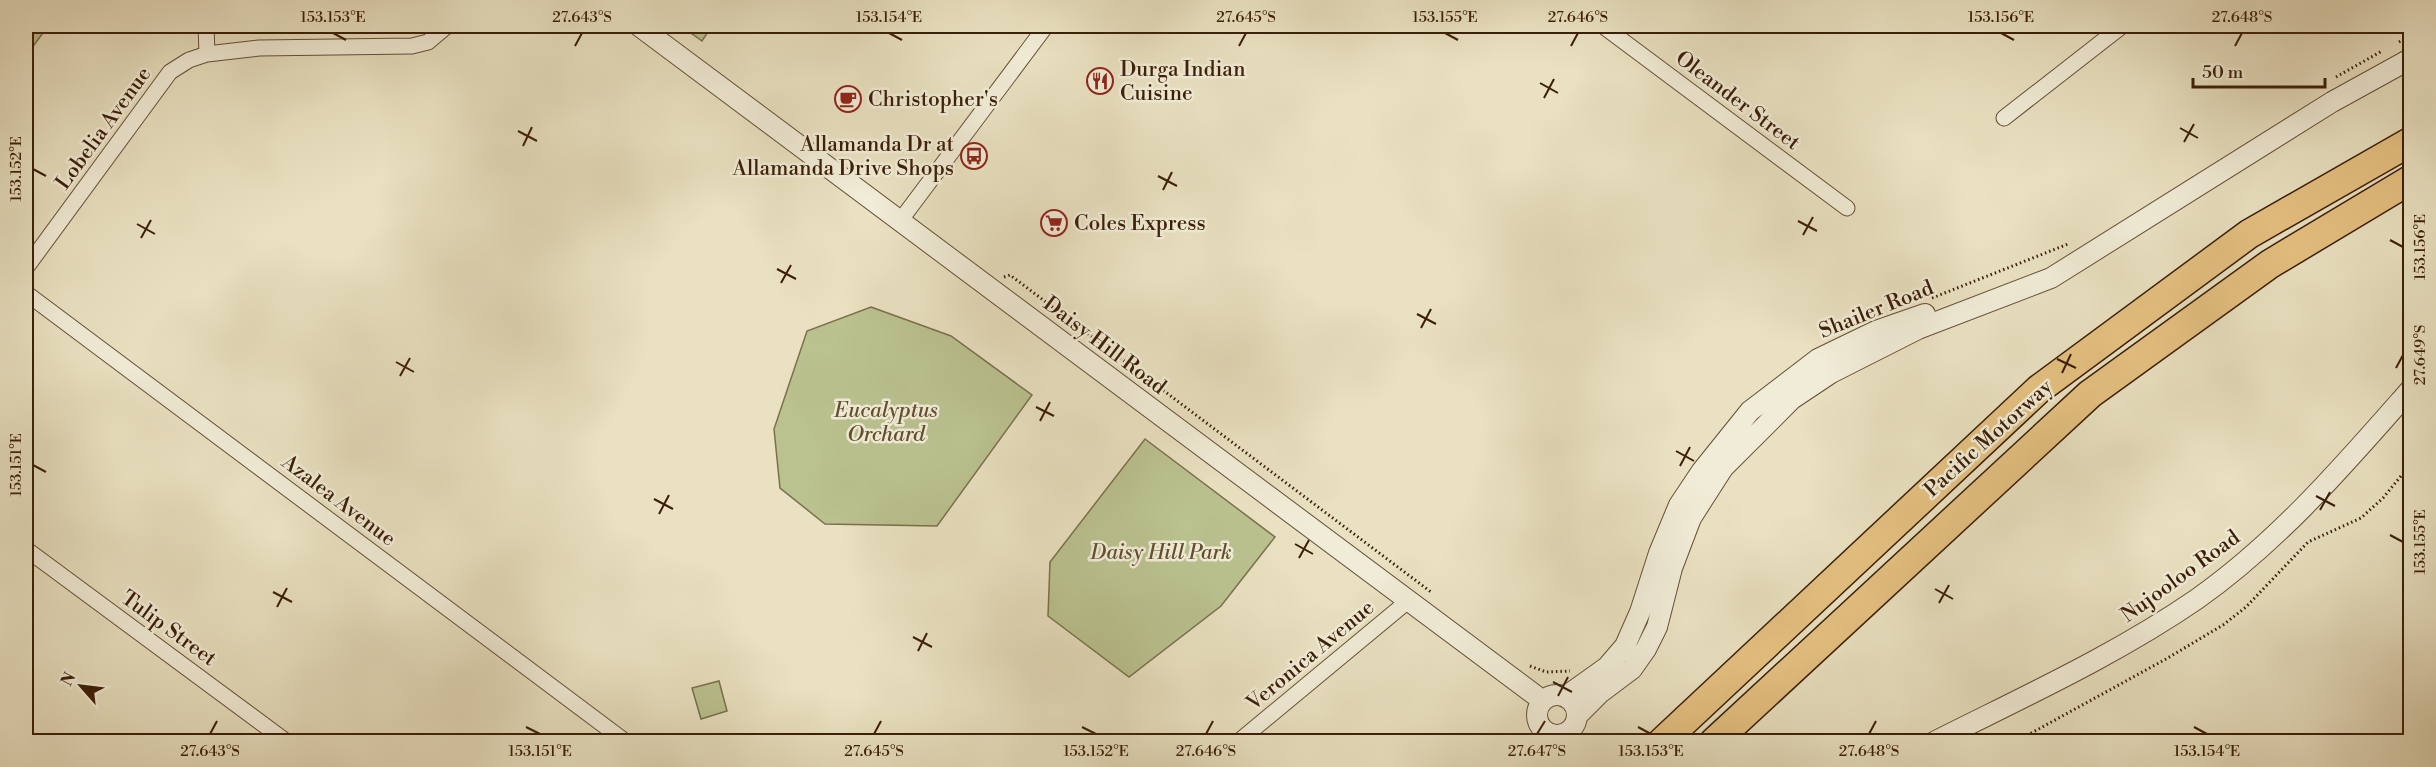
<svg xmlns="http://www.w3.org/2000/svg" width="2436" height="767" viewBox="0 0 2436 767" font-family="'Libre Bodoni',serif">
  <style>
    .green { fill: #bac290; stroke: #7a704c; stroke-width: 1.5 }
    .lines { fill: none; stroke-linecap: round; stroke-linejoin: round }
    .minor-casing { stroke: #664f36; stroke-width: 17 }
    .tertiary-casing { stroke: #664f36; stroke-width: 22 }
    .motorway-casing { stroke: #3b1e07; stroke-width: 31 }
    .path { stroke: #3b1e07; stroke-width: 3; stroke-dasharray: 1.5 3; stroke-linecap: butt }
    .minor { stroke: #f1ecd7; stroke-width: 15 }
    .tertiary { stroke: #f1ecd7; stroke-width: 20 }
    .motorway { stroke: #e4c080; stroke-width: 28 }
    .ticks { fill: none; stroke: #3b1e07; stroke-width: 2 }
    .labels { text-anchor: middle; stroke-width: 5; stroke-linejoin: round; paint-order: stroke }
    .poi-label { font-size: 21px; fill: #3b1e07; stroke: #f1ecd7; text-anchor: start }
    .street-label { font-size: 21px; fill: #3b1e07; stroke: #f1ecd7 }
    .park-label { font-size: 21px; font-style: italic; fill: #614f30; stroke: #f1ecd7 }
    .neatline { fill: none; stroke: #3b1e07; stroke-width: 2 }
    .ticks-label { font-size: 15px; text-anchor: middle; fill: #3b1e07 }
  </style>
  <rect width="100%" height="100%" fill="#e9e1c1"/>
  <filter id="stains"><feTurbulence type="fractalNoise" baseFrequency=".00333" numOctaves="4"/><feColorMatrix values="0 0 0 0 .2 0 0 0 0 .09 0 0 0 0 .02 0 0 0 .5 -.17"/></filter>
  <radialGradient id="worn" r=".72"><stop offset=".6" stop-color="#630" stop-opacity="0"/><stop offset="1" stop-color="#630" stop-opacity=".3"/></radialGradient>
  <path class="green" d="M26 26H48L26 56Z
    M681 26H712L702 41Z
    M871 307 951 336 1032 395 937 526 825 524 780 488 774 429 807 331Z
    M1145 439 1275 537 1221 606 1129 677 1048 616 1050 562Z
    M719 681 727 711 701 719 692 688Z"/>
  <g class="lines">
    <defs>
      <path id="minor" d="M206 26 207 54
        M1603 26 1847 208
        M2004 118 2122 26
        M900 221 1046 26
        M26 268 170 72 189 60 207 54 259 48 412 46 428 42 447 26
        M26 293 626 742
        M26 549 287 742
        M1238 742 1408 601"/>
      <path id="tertiary" d="M639 26 1543 701
        M1537 715a20 20 0 1 1 40 0a20 20 0 1 1-40 0Z
        M1565 697 1607 667 1625 646 1640 612 1659 553 1679 505 1701 472 1750 411 1818 359 1876 331 1925 314
        M1578 715 1600 693 1632 669 1646 649 1657 627 1672 568 1691 518 1723 468 1792 399 1831 373 1918 329 2051 278 2332 102 2410 59
        M1934 742C2023 697 2114 656 2197 599 2279 541 2344 465 2410 390"/>
      <path id="motorway" d="M1662 742 2039 389 2249 234 2410 142
        M1714 742 2090 394 2270 264 2410 180"/>
    </defs>
    <use href="#minor" class="minor-casing"/>
    <use href="#tertiary" class="tertiary-casing"/>
    <use href="#motorway" class="motorway-casing"/>
    <path class="path" d="M682 29 684 26
      M2399 42 2410 36
      M2336 77 2382 51
      M1004 277 1010 275 1431 592
      M1932 298 2068 244
      M1530 666 1546 672 1570 671
      M2015 742 2166 659 2223 625 2246 607 2308 542 2361 518 2383 498 2410 465"/>
    <use href="#minor" class="minor"/>
    <use href="#tertiary" class="tertiary"/>
    <use href="#motorway" class="motorway"/>
  </g>
  <path class="ticks" d="M333 33 346 40M889 33 902 40M1445 33 1458 40M2001 33 2014 40M575 46 582 33M1239 46 1246 33M1571 46 1578 33M2235 46 2242 33M1540 83 1558 93M1544 98 1554 79M2180 128 2198 138M518 131 537 141M2184 142 2194 124M523 146 532 127M33 169 46 176M1158 176 1177 186M1163 190 1172 172M1798 221 1817 231M137 224 155 234M1803 235 1813 217M141 238 151 220M2390 240 2403 247M777 269 796 279M781 283 791 265M1417 314 1436 324M1421 328 1431 309M2057 359 2076 368M396 362 414 372M2396 368 2403 355M2062 373 2071 354M400 376 410 358M1036 407 1054 416M1040 421 1050 402M1676 451 1694 461M33 465 46 472M1680 466 1690 447M2316 496 2335 506M654 499 673 509M2320 510 2330 492M659 514 669 495M2390 535 2403 542M1295 544 1313 554M1299 558 1309 540M1935 589 1953 599M273 592 292 602M1939 603 1949 585M277 607 287 588M913 637 932 647M918 651 927 633M1553 682 1572 692M1558 696 1568 677M526 727 540 734M1082 727 1096 734M1638 727 1651 734M2194 727 2207 734M210 734 217 721M874 734 881 721M1206 734 1213 721M1537 734 1545 721M1869 734 1876 721"/>
  <defs>
    <symbol id="restaurant-ring" viewBox="-11 -11 22 22"><circle r="9.5" fill="#f1ecd7" stroke="#8f2418" stroke-width="1.5"/><path d="M-5-6h1v4h1v-4h1v4h1v-4h1v5L-1.5 .5V6h-2V.5L-5-1ZM5-6V6H3V1.5H1.5Q1.5-4 5-6Z" fill="#8f2418"/></symbol>
    <symbol id="cafe-ring" viewBox="-11 -11 22 22"><circle r="9.5" fill="#f1ecd7" stroke="#8f2418" stroke-width="1.5"/><path d="M-5.5-4.5H6V0H3Q3 3.5 0 3.5H-2.5Q-5.5 3.5-5.5 0ZM3-3.2v2h1.7v-2ZM-6 4.5H4V6H-6Z" fill="#8f2418"/></symbol>
    <symbol id="bus-ring" viewBox="-11 -11 22 22"><circle r="9.5" fill="#f1ecd7" stroke="#8f2418" stroke-width="1.5"/><path d="M-5-6H5V4H4V6H2V4H-2V6H-4V4H-5ZM-3.5-4V0h7V-4ZM-3.5 1.2v1.5H-2V1.2ZM2 1.2v1.5H3.5V1.2Z" fill="#8f2418"/></symbol>
    <symbol id="supermarket-ring" viewBox="-11 -11 22 22"><circle r="9.5" fill="#f1ecd7" stroke="#8f2418" stroke-width="1.5"/><path d="M-6-5.5h2.5l.6 2H6L4.5 2H-2.5L-4.4-4H-6ZM-1.5 3.2a1.3 1.3 0 1 0 .1 0ZM3 3.2a1.3 1.3 0 1 0 .1 0Z" fill="#8f2418"/></symbol>
  </defs>
  <g fill-rule="evenodd">
    <use href="#restaurant-ring" x="1085" y="66" width="30" height="30"/>
    <use href="#cafe-ring" x="833" y="84" width="30" height="30"/>
    <use href="#bus-ring" x="959" y="141" width="30" height="30"/>
    <use href="#supermarket-ring" x="1039" y="208" width="30" height="30"/>
  </g>
  <g class="labels">
    <g class="poi-label">
      <text x="1120" y="76">Durga Indian<tspan x="1120" dy="24">Cuisine</tspan></text>
      <text x="868" y="106">Christopher's</text>
      <text x="954" y="151" text-anchor="end">Allamanda Dr at<tspan x="954" dy="24">Allamanda Drive Shops</tspan></text>
      <text x="1074" y="230">Coles Express</text>
    </g>
    <g class="street-label">
      <text transform="translate(1738 100) rotate(37)" y="7">Oleander Street</text>
      <text transform="translate(103 128) rotate(-54)" y="7">Lobelia Avenue</text>
      <text transform="translate(1876 309) rotate(-22)" y="7">Shailer Road</text>
      <text transform="translate(1105 345) rotate(37)" y="7">Daisy Hill Road</text>
      <text transform="translate(1988 438) rotate(-42)" y="7">Pacific Motorway</text>
      <text transform="translate(339 500) rotate(37)" y="7">Azalea Avenue</text>
      <text transform="translate(2180 576) rotate(-36)" y="7">Nujooloo Road</text>
      <text transform="translate(169 628) rotate(36)" y="7">Tulip Street</text>
      <text transform="translate(1310 655) rotate(-40)" y="7">Veronica Avenue</text>
    </g>
    <g class="park-label">
      <text x="886" y="417">Eucalyptus<tspan x="886" dy="24">Orchard</tspan></text>
      <text x="1161" y="559">Daisy Hill Park</text>
    </g>
  </g>
  <rect width="2436" height="767" fill="none" stroke="#e9e1c1" stroke-width="66"/>
  <g transform="translate(81 686) rotate(298)" stroke="#f1ecd7" stroke-width="4.5" paint-order="stroke">
  <path d="M0-4.5L10 22L0 15L-10 22Z" fill="#3b1e07"/>
  <text y="-9" font-size="16" font-weight="bold" text-anchor="middle" fill="#3b1e07">N</text>
  </g>
  <path d="M2193 78v9h132v-9" fill="none" stroke="#3b1e07" stroke-width="3"/>
  <text x="2202" y="78" font-size="18" fill="#3b1e07" stroke="#f1ecd7" stroke-width="4.5" paint-order="stroke">50 m</text>
  <rect x="33" y="33" width="2370" height="701" class="neatline"/>
  <g class="ticks-label">
    <text x="333" y="22">153.153°E</text>
    <text x="582" y="22">27.643°S</text>
    <text x="889" y="22">153.154°E</text>
    <text x="1246" y="22">27.645°S</text>
    <text x="1445" y="22">153.155°E</text>
    <text x="1578" y="22">27.646°S</text>
    <text x="2001" y="22">153.156°E</text>
    <text x="2242" y="22">27.648°S</text>
    <text transform="translate(16 169) rotate(-90)" y="5">153.152°E</text>
    <text transform="translate(2420 247) rotate(-90)" y="5">153.156°E</text>
    <text transform="translate(2420 355) rotate(-90)" y="5">27.649°S</text>
    <text transform="translate(16 465) rotate(-90)" y="5">153.151°E</text>
    <text transform="translate(2420 542) rotate(-90)" y="5">153.155°E</text>
    <text x="210" y="756">27.643°S</text>
    <text x="540" y="756">153.151°E</text>
    <text x="874" y="756">27.645°S</text>
    <text x="1096" y="756">153.152°E</text>
    <text x="1206" y="756">27.646°S</text>
    <text x="1537" y="756">27.647°S</text>
    <text x="1651" y="756">153.153°E</text>
    <text x="1869" y="756">27.648°S</text>
    <text x="2207" y="756">153.154°E</text>
  </g>
  <rect width="100%" height="100%" filter="url(#stains)"/>
  <rect width="100%" height="100%" fill="url(#worn)"/>
</svg>
